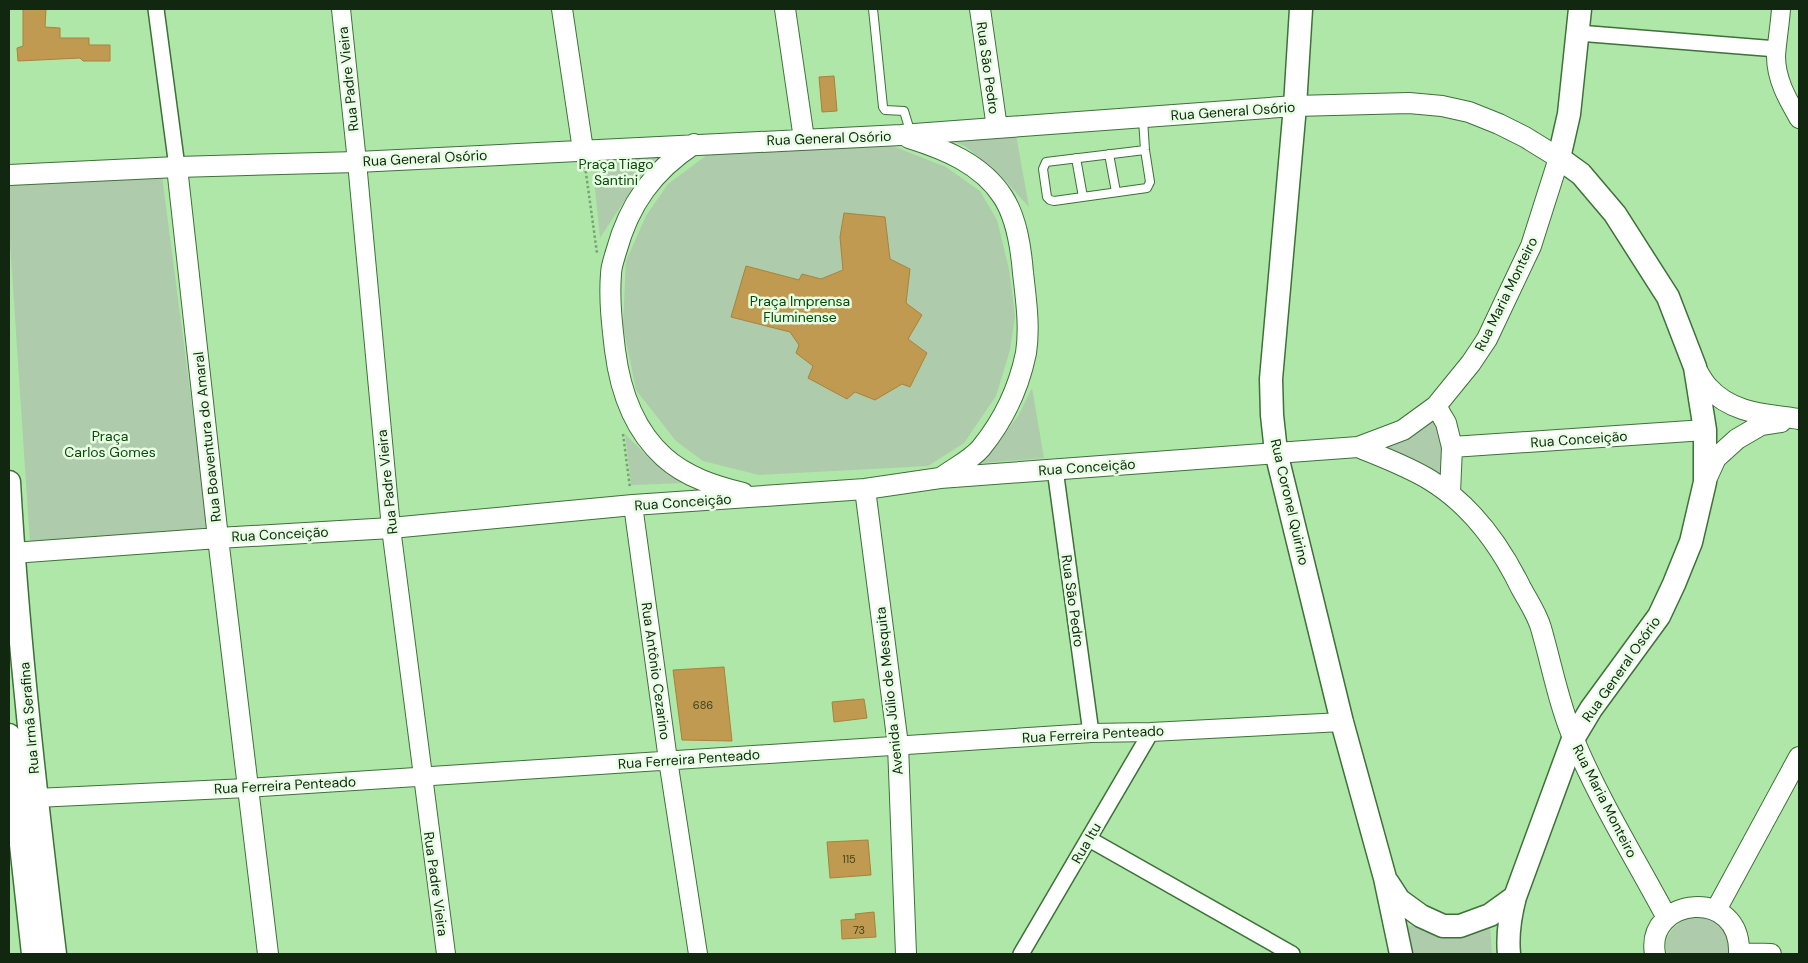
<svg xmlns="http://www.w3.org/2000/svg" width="1808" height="963" viewBox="0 0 1808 963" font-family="'DM Sans',sans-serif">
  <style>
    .green { fill: #aecbab }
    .building { fill: #c09a50; stroke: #a88338 }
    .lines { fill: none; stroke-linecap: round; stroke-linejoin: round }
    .service-casing { stroke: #3d7138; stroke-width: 10 }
    .minor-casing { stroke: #3d7138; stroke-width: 18 }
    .tertiary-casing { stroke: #3d7138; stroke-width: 20 }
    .secondary-casing { stroke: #3d7138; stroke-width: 22 }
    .primary-casing { stroke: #3d7138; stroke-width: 25 }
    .path { stroke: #77a372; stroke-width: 2.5; stroke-dasharray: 2.5 2.5; stroke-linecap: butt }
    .service { stroke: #fff; stroke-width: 8 }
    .minor { stroke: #fff; stroke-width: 15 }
    .tertiary { stroke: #fff; stroke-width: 18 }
    .secondary { stroke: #fff; stroke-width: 20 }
    .primary { stroke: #fff; stroke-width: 22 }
    .labels { text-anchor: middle; stroke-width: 5; stroke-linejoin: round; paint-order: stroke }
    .number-label { font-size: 11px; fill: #3d441f }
    .street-label { font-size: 14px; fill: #11270f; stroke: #e7fee4 }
    .park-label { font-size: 14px; fill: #094806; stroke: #e7fee4 }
  </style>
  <rect width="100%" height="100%" fill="#aee7a8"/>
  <path class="green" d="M937 135H1016L1029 207 1000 175 965 146Z
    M882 142 946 167 980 191 997 220 1009 269 1015 316 1010 350 996 396 964 443 928 466 759 475 703 461 676 441 636 390 623 325 626 261 646 216 668 184 715 149Z
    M591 149H666L645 169 600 238Z
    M162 176 208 529 30 543 9 227V182Z
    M1032 388 1044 458 982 463 1018 416Z
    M1433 417 1443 446V478L1380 447Z
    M625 434 654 463 684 483 631 485Z
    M1699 916 1710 917 1727 931 1731 954H1667C1662 932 1680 919 1699 916Z
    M1402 924 1454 935 1490 927 1492 954H1408Z"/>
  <path class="building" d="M23 9H46L45 27 60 28V38H89V45H110V61H83L80 58 18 61 17 48 23 46Z
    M834 76 837 111 822 112 819 77Z
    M844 213 885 217 890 259 910 269 906 303 922 315 908 339 927 353 910 387 902 384 875 400 855 392 847 399 808 378 813 366 796 353 799 345 790 332 731 317 746 266 799 280 802 274 821 279 843 270 840 237Z
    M724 667 732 741 682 740 673 670Z
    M864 699 867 718 834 722 832 702Z
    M868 840 871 875 830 878 827 842Z
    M874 912 876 937 842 939 841 920 856 919 855 914Z"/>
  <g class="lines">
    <defs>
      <path id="service" d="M873 9 883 107 885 110 904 111 911 134
        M1143 119 1145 150 1150 182 1147 188 1054 201 1050 200 1047 197 1043 169 1046 162 1145 150
        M1109 154 1116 192
        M1076 158 1083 197"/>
      <path id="minor" d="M156 9 177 167
        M1578 33 1777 49
        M1055 469 1091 733
        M1089 839 1292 954
        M1021 954 1151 732"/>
      <path id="tertiary" d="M341 9 357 162 391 528 446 954
        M1781 9C1780 24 1777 41 1776 56 1776 80 1788 100 1799 119
        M633 505 668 760 698 954
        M36 798 247 788 1091 733 1151 732 1342 722"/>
      <path id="secondary" d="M562 9 583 150
        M785 9 804 139
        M980 9 997 128
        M909 138C944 149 982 164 1003 197 1017 219 1021 248 1023 273 1026 299 1030 327 1026 353 1019 387 1003 421 981 448 971 460 954 468 942 477
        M694 144C653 171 629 204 616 252 614 259 611 267 611 274 609 299 612 325 615 350 620 390 633 429 664 457 686 477 715 486 743 493
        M177 167 218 538 268 954
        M9 175 177 167 357 162 901 135 1295 106 1409 103 1442 106 1469 112 1499 124 1525 137 1559 158 1531 246 1487 339 1471 363 1436 406 1403 430 1358 447 940 478 865 489 633 505 391 528 218 538 13 553
        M1695 367C1699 374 1703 382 1708 387 1732 414 1766 414 1799 419
        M1436 406 1446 423 1452 447 1450 493
        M1358 447C1382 457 1407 466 1430 480 1471 505 1500 545 1521 588 1528 601 1537 614 1541 628 1552 666 1559 705 1574 740 1599 800 1636 860 1667 918
        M1452 447 1705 430
        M1705 482 1716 458 1737 439 1761 425 1781 422
        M865 489 898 745 906 954
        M1716 910 1799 757
        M1740 953 1771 954
        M1655 954C1645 897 1742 886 1739 954"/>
      <path id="primary" d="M1301 9 1295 106 1271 379 1272 415 1276 452 1342 722 1385 878 1401 954
        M9 482C18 640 36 797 55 954
        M9 735 33 954
        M1388 883 1399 900 1421 916 1443 926H1460L1490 915 1515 897
        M1509 954C1507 934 1510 916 1515 897L1573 739 1591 709 1659 616 1674 584 1691 542 1705 482V430L1695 367 1668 297 1615 214 1581 174 1559 158 1569 114 1580 9"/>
    </defs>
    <use href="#service" class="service-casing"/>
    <use href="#minor" class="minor-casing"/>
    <use href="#tertiary" class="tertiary-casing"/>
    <use href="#secondary" class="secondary-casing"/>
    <use href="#primary" class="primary-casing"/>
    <path class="path" d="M585 166 597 253
      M623 434 630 488"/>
    <use href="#service" class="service"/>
    <use href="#minor" class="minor"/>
    <use href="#tertiary" class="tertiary"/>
    <use href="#secondary" class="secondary"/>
    <use href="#primary" class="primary"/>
  </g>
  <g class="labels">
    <g class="number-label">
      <text x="703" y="709">686</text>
      <text x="849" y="863">115</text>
      <text x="859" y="934">73</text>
    </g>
    <g class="street-label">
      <text transform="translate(988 68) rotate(82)" y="5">Rua São Pedro</text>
      <text transform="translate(348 79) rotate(-96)" y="5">Rua Padre Vieira</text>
      <text transform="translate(1233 111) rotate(-4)" y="5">Rua General Osório</text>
      <text transform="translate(829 138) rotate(-2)" y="5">Rua General Osório</text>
      <text transform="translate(425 158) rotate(-3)" y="5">Rua General Osório</text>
      <text transform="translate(1506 294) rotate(-64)" y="5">Rua Maria Monteiro</text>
      <text transform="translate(207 437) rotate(-96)" y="5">Rua Boaventura do Amaral</text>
      <text transform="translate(1579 439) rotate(-4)" y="5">Rua Conceição</text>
      <text transform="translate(1087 467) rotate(-4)" y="5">Rua Conceição</text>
      <text transform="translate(387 482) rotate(-96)" y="5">Rua Padre Vieira</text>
      <text transform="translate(683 502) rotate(-4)" y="5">Rua Conceição</text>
      <text transform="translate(1290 502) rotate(77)" y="5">Rua Coronel Quirino</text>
      <text transform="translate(280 534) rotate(-3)" y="5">Rua Conceição</text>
      <text transform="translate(1073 601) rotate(82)" y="5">Rua São Pedro</text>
      <text transform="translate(1621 669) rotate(-55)" y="5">Rua General Osório</text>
      <text transform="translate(656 671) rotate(82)" y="5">Rua Antônio Cezarino</text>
      <text transform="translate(889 691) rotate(-96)" y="5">Avenida Júlio de Mesquita</text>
      <text transform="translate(29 718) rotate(-95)" y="5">Rua Irmã Serafina</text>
      <text transform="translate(1093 734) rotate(-3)" y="5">Rua Ferreira Penteado</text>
      <text transform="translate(689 759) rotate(-4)" y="5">Rua Ferreira Penteado</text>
      <text transform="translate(285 785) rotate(-3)" y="5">Rua Ferreira Penteado</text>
      <text transform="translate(1605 801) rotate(63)" y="5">Rua Maria Monteiro</text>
      <text transform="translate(1086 843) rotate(-60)" y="5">Rua Itu</text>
      <text transform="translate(436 884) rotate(82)" y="5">Rua Padre Vieira</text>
    </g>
    <g class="park-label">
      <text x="616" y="169">Praça Tiago<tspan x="616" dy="16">Santini</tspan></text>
      <text x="800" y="306">Praça Imprensa<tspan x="800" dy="16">Fluminense</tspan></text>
      <text x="110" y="441">Praça<tspan x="110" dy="16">Carlos Gomes</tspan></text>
    </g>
  </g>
  <rect width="1808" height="963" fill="none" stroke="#11270f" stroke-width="20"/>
</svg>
